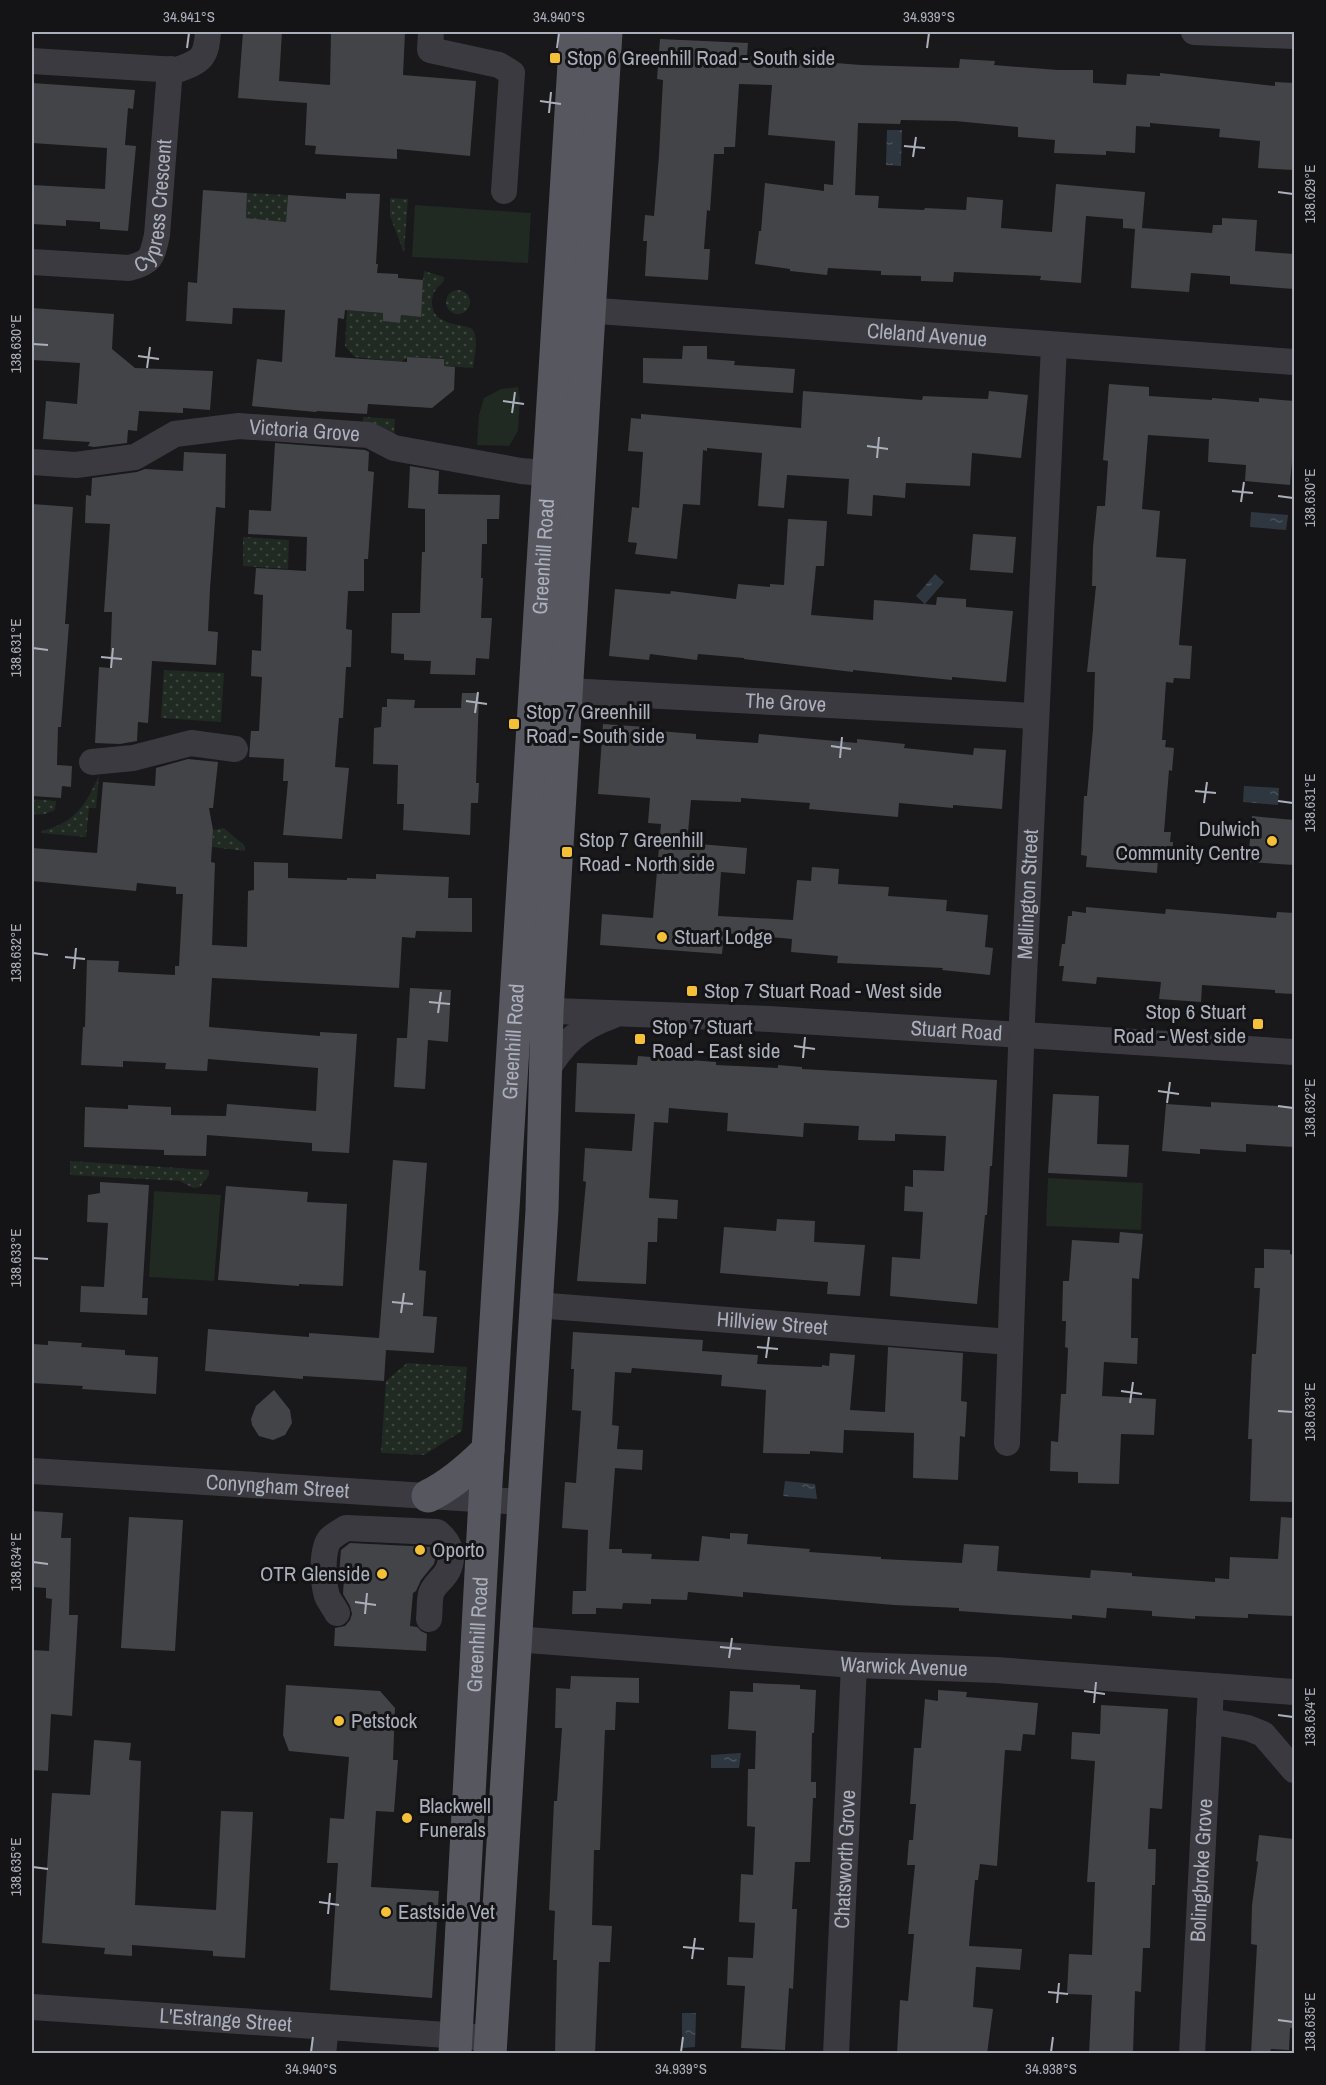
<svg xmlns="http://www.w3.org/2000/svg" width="1326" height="2085" viewBox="0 0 1326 2085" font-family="'Archivo Narrow',sans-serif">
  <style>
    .grass { fill: #202922 }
    .park { fill: url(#park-dots) }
    .water { fill: url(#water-ripples) }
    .building { fill: #434448 }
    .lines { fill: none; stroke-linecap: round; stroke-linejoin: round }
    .minor { stroke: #3a3a40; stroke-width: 26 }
    .major { stroke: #56575f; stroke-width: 33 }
    .ticks { fill: none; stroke: #abafbb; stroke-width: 2 }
    .poi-dot { fill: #f3c038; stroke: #141416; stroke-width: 2 }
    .labels { text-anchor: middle; stroke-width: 6; stroke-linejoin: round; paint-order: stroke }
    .poi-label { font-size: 21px; fill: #abafbb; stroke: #141416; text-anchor: start }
    .street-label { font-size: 21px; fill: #abafbb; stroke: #141416 }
    .neatline { fill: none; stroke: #abafbb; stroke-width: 2 }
    .ticks-label { font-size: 15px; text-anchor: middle; fill: #abafbb }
  </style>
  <defs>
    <pattern id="park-dots" width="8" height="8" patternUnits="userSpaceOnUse" patternTransform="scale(1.5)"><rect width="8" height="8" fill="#202922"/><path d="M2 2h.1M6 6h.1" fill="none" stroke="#3e4640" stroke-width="1.8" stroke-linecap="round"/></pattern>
    <pattern id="water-ripples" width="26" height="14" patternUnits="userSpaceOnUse" patternTransform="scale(1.5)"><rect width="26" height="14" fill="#2e373f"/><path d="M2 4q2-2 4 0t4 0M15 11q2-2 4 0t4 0" fill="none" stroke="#4a5159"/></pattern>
  </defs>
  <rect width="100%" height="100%" fill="#19191b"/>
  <path class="grass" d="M415 205 531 213 528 263 412 257Z
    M518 387 520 399 518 431 509 446 477 445 479 415 484 398 501 389Z
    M1048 1178 1143 1183 1141 1230 1046 1226Z
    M154 1191 221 1195 214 1281 149 1277Z"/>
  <path class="park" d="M247 193 288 195 286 222 246 218Z
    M390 198 408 199 404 253 390 216Z
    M424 271 444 277V281C438 286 433 292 432 300 430 329 467 322 473 330 479 339 474 358 473 368L444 366V358L408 357 401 362 355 357 345 346 347 310 383 313V321L400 323 401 315 420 317Z
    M446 302a12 12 0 1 1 24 0a12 12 0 1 1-24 0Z
    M363 417 395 419 394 437 363 427Z
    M243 537 289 540 288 569 243 566Z
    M164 670 224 673 221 722 161 718Z
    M99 775 96 808H89L86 837 41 833V831C75 823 86 805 99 775Z
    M32 799 56 801 55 810 45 814 32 815Z
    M224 828 245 846V851L212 847 213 830Z
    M70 1161 209 1170V1175L200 1187 193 1188 180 1181 70 1175Z
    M407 1363 467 1367 462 1431 424 1455 381 1453 386 1381Z"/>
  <path class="water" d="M887 130H902L901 166 886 165Z
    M1251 512 1288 515 1286 530 1250 527Z
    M935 574 944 582 925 604 916 596Z
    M1244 786 1279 788 1278 805 1243 802Z
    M785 1481 815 1484 817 1499 783 1496Z
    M741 1753 739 1768H711V1755Z
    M682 2013H696L695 2047 682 2048Z"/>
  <path class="building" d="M243 32H282L279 81 330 85 331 32H405L403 75 476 81 470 156 397 149V159L315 154 316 146 305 145 307 103 238 98Z
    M660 39 748 43 747 56 861 65 959 68 960 59 995 61 994 65 1058 70H1093V83L1126 85 1127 74 1160 76V73L1275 86V82L1294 83V170L1258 168 1260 141 1219 137 1220 129 1150 123V127L1136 126 1135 153 1106 151V155L1054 153 1055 140 1018 137V127L955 121 901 120 900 124 858 123 855 195 879 196 878 208 924 210 925 208 966 210 967 197 1003 200 1001 228 1052 232 1056 184 1145 192 1142 228 1212 233 1213 225H1222V218L1257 220 1255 251 1294 254V289L1230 284V276L1191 273 1189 292 1131 288 1135 229 1123 228V219L1086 216 1081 283 1040 280 1041 276 954 272 953 282 921 281V276L881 275V271L828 268 827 275 790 271V269L755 264 759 231H761L765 183 824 191V184L833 185 835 141 768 135 772 85 739 84 735 147H724V154H714L710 211 707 210 704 249H710L708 280 645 276 647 241H643L645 215 654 216 659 155 663 80 657 79Z
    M32 83 135 90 133 109 128 108 125 145 136 146 128 231 100 229V222L66 220V226L32 224V185L105 189 107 148 32 143Z
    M203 190 247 193 246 218 286 222 288 195 346 199V193L380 194 376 264H378L377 273 398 274V278L423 280 421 317 401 315 400 323 383 321V313L345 310 344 319 338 318 335 357 407 362V357L444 359V366L455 367 454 390 432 408 368 404 367 414 317 411 316 412 252 406 257 359 282 362 285 310 233 308 232 324 186 321 188 282 197 283Z
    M32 308 114 314 112 349 135 368 213 371 210 410 183 408V413L139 411 137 431 128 430 127 443 94 447 88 446 90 442 43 439 46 401 77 404 80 363 32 360Z
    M683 346H707V359L735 361 734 365 795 369 793 393 643 383V358L682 359Z
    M1109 384 1149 387V396L1212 400V398L1259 402V398L1294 401V436L1290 485 1245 481 1246 465 1208 462 1209 439 1148 435 1142 509 1160 511 1156 557 1186 559 1179 645 1192 646 1190 679 1174 678 1173 683 1166 682 1162 740H1166L1165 747 1174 748 1172 771 1169 770 1164 832H1171L1170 842H1173L1172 859 1158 858 1157 873 1086 867 1087 856 1081 855 1084 796H1087L1093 729 1095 672H1087L1096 586H1092L1093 547 1097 506H1105L1108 461 1103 460Z
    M803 391 922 400 923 396 988 399 989 391 1028 395 1021 458 972 453 970 486 906 483 905 498 873 495 872 516 847 514 849 479 787 475 784 508 758 506 762 453 707 448V451L703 450 700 505 683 504 677 559 635 554 637 543 628 542 632 507 639 508 643 452 628 451 631 418 641 419V414L801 428Z
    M275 443 365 450 369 452 368 471 374 472 368 559H364V591H348L346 629 352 630 351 667H346L343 718H339L335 767 349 768 342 839 283 835 288 781H283L284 759 249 757 251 731H259L262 677 251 676 252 650 261 651 263 595 254 594 256 568 306 571 307 537 248 534 249 510 271 511Z
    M184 452 226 454 225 508 216 507 210 589 208 631 218 632 216 665 152 661 148 723 138 722 137 741 120 744 95 743 99 667 110 668 112 612H104L110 524 85 523 86 495 91 496 92 478 137 472 145 469 183 471Z
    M410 466 439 471 438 494 500 495 499 519H487V544H482L481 578H483L481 618H492L489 659 476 658 475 675 430 674 431 661 404 660V654L391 653 392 613H420L422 552H425V509L408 508Z
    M32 504 73 507 65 624H69L61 727H58L57 765 72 766 71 787 62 786 61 798 32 796Z
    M788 519 827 521 824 566H816L811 615 873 620 874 600 936 605 937 597 966 599V607L1013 611 1006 682 952 677V680L853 670V672L744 659V658L698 654 697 660 650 654 649 660 609 656 615 589 670 594 671 591 736 599 738 584 770 587V584L784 585Z
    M973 534 1016 537 1013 573 970 570Z
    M462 693H479L476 783H479L478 803H471L470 835 403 830 404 804H397L398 765 373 764 374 728 381 727 382 707H387V699L415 700 414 708H461Z
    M603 724 646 727V730L696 734V739L758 743 759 734 857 743V739L905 744 904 748 973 755 974 748 1006 750 1002 809 953 805V808L899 803 898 817 809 809 810 803 741 798V802L691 800 687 843 747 848 745 874 721 872 718 916 793 920 797 880 811 881 812 867 839 869 838 884 889 887 888 896 947 900 946 911 988 915 985 947 993 948 990 975 942 970 943 968 837 963 838 956 791 952 792 939 724 933 722 954 600 945 602 914 653 918 661 824 648 823 650 798 598 794Z
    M188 759 218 762 213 808H209L213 830 211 862 215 863 212 945 247 947 248 891 254 890V862L288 863V878L347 880V878L376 879V874L449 877 448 898H472V932L416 931 415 938 402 937 399 988 212 978 209 1027 320 1036V1032L357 1034 349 1153 312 1151V1143L207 1135 206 1156 164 1155V1150L84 1147 85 1107 128 1109V1105L171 1107V1115L226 1116 227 1104 316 1111 318 1068 208 1059 207 1071 165 1069 166 1063 123 1061V1067L81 1065 83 1027H85L87 960 119 961 118 972 175 975V966H179L183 894H176V887L137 883 136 891 32 881V848L97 853 103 782 155 786 156 768Z
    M1252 816 1294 820V865L1248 862Z
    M1086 907 1165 914 1166 909 1276 918 1277 912 1294 913V994L1275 993V990L1202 985 1201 1002 1159 999 1161 982 1097 977 1096 984 1062 981 1064 966H1059L1062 944H1065L1068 916H1072V911L1086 913Z
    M410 988 451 990 448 1042 428 1040 425 1089 394 1087 397 1038H407Z
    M638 1056 716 1062V1065L778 1068V1065L802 1067V1069L997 1080 992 1166H990L987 1215H985L977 1304 890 1296 892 1257 920 1259 923 1212 904 1211 905 1186 913 1187V1170L944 1171 946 1136 895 1134V1141L858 1140 859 1126 804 1123 803 1137 727 1131 728 1113 669 1108 668 1123 654 1122 649 1198 678 1200 677 1219 658 1218 657 1242H648L646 1284 577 1281 586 1182 583 1181 585 1148 632 1151 635 1114 575 1112 577 1063 637 1065Z
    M1053 1094 1099 1096 1097 1144 1129 1145 1127 1177 1048 1173Z
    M1211 1102 1294 1107V1147L1246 1144V1152L1200 1149V1154L1162 1151 1166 1104 1211 1107Z
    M393 1160 427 1163 419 1270 426 1271 423 1316 437 1317 434 1353 386 1350 384 1381 303 1376V1379L205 1371 208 1329 309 1337V1333L379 1338Z
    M100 1182 149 1185 142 1298H148L147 1315 80 1312 81 1286 104 1287 108 1223 87 1222 88 1195 100 1193Z
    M226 1186 308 1192 307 1202 347 1204 343 1286 299 1284V1286L218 1280Z
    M777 1219 815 1221 814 1242 865 1245 860 1296 827 1294 828 1282 720 1273 724 1227 776 1231Z
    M1120 1232 1143 1234 1139 1279 1132 1278 1131 1338H1138L1137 1364 1104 1362 1102 1396 1156 1399 1154 1435 1121 1434 1119 1484 1078 1483V1472L1050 1471 1051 1441 1058 1442 1061 1394H1066L1068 1348 1065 1347 1066 1321H1062L1063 1281H1069L1072 1240 1119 1243Z
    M1264 1249 1290 1250V1254L1294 1255V1502L1250 1501 1252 1439H1248L1252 1354H1256L1260 1288H1254L1255 1268H1264Z
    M573 1332 703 1340 702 1351 758 1355 757 1364 822 1367V1365L829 1366 830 1353 855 1355 850 1410 885 1412 888 1347 963 1353 961 1401 967 1402 965 1437 960 1436 958 1480 913 1478 914 1433 844 1430 843 1453 810 1451V1454L763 1453 766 1390 721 1386 722 1375 632 1368 631 1373 615 1372 612 1425 619 1426 617 1449 643 1450 642 1470 615 1468 609 1549H622V1553L652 1554 651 1559 699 1561 702 1536 730 1539V1533L748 1534 747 1544 810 1549 809 1552 881 1557V1559L962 1563 964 1544 999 1546 997 1571 1090 1578 1091 1570 1132 1573V1576L1215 1582V1578L1229 1579 1230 1557 1278 1559 1281 1517 1294 1518V1616L1248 1614V1618L1195 1616V1619L1152 1616V1611L1107 1608 1106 1618 1072 1615V1619L959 1611V1608L894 1605 743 1592V1597L688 1592 687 1600 651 1599V1604L623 1603 622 1609 596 1608V1614H572L573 1591H586L588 1530 562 1528 565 1482 576 1483 581 1411 572 1410 574 1369H571Z
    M48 1341 82 1343 81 1347 125 1350V1355L158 1357 156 1394 82 1389 83 1386 32 1383V1344L48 1345Z
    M274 1390 290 1410 292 1423 285 1435 273 1440 259 1436 252 1425 251 1419 256 1406Z
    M32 1511 63 1513 61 1538H71L69 1615H78L72 1716 51 1714 48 1771 32 1770V1650L49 1651 52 1599 46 1598V1588L32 1587Z
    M129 1517 183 1520 175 1651 121 1648Z
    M350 1543 431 1547 433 1549 436 1556 434 1564 421 1580 416 1591 413 1593 410 1626 417 1627 421 1631 427 1634 426 1651 334 1646 335 1628 345 1626 350 1620 352 1614 350 1606 343 1594 344 1578H339V1574L341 1550Z
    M571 1676 639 1678V1703L616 1702 615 1730H605L600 1850H594L592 1925 612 1926 610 1962H599L595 2054H555L557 1960H553L555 1911 549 1910 554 1801H557L562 1728H555L556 1688 570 1689Z
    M753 1683 800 1685V1689L816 1690 814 1733H812L811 1782H816V1798H813L810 1862H795L792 1909H797L793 1989 789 1988 785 2050 741 2048 745 1986 727 1985 728 1957 753 1958 755 1923 739 1922 741 1874 753 1875 755 1827 747 1826 748 1769H755L756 1731 728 1729 730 1691 753 1692Z
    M286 1685 380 1691 395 1708 393 1760H398L394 1812 376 1811 371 1887 439 1891 432 1998 330 1990 338 1863H327L330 1818 344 1819 349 1757 289 1751 283 1735Z
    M938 1690 967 1692 966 1697 1038 1703 1035 1735 1023 1734 1021 1751 1005 1750 997 1866 980 1864 978 1880H975L969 1946 1022 1949 1020 1970 976 1967 973 2007 993 2009 987 2054H897L900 2000 908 2001 914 1934H908L915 1865H907L909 1840H913L916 1804H910L914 1748H921L925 1699 938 1701Z
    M1101 1705 1168 1709 1162 1809 1150 1808 1148 1849H1156L1155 1885H1152L1150 1948H1143L1141 1992 1135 1991 1133 2054H1089L1092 1995 1067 1994 1069 1954 1092 1955 1095 1882H1087L1095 1761 1071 1759 1072 1732 1100 1734Z
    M94 1740 131 1743 129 1760 141 1761 135 1905 216 1910 221 1811 253 1812 245 1958 213 1956V1951L132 1945V1956L104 1954 105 1948 42 1943 52 1793 90 1795Z
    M1259 1835 1294 1839V2028H1290L1289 2050 1271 2049 1270 2054H1251L1257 1945 1251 1944 1252 1905 1258 1862 1256 1861Z"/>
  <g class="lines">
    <g class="minor">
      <path d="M431 32 430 50 499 65 512 73 504 191"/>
      <path d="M1194 32 1294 36"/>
      <path d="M32 61 177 70C202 61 206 58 208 32"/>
      <path id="s1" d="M32 262 129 268C152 262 152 257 157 235L170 69"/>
      <path id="s2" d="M571 309 1294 362"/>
      <path id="s3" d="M32 462 76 465 135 457 175 434 239 426 369 435 394 448 521 471 567 475"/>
      <path id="s4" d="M550 690 1035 716"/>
      <path d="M92 762 133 758 191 743 235 749"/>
      <path id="s5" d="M528 1010 769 1019 1294 1052"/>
      <path d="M546 1072C563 1043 580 1027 612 1016"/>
      <path id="s6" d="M536 1305 1010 1342"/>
      <path id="s7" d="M1007 1443 1022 1019 1054 345"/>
      <path id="s8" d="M32 1471 523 1502"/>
      <path d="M337 1613C334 1607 329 1601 327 1596 323 1583 321 1549 330 1539 335 1534 341 1531 346 1528L437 1532C449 1541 455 1555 448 1570 444 1579 433 1585 431 1594 429 1602 430 1611 429 1619"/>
      <path id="s9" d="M515 1639 854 1665 996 1670 1294 1692"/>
      <path d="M1209 1721 1248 1728 1263 1734 1294 1770"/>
      <path id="s10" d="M32 2007 491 2038"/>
      <path d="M323 2054 326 2027"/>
      <path id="s11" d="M836 2054 854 1665"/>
      <path id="s12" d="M1192 2054 1211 1687"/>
    </g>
    <g class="major">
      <path d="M428 1496C451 1485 470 1468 488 1450"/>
      <path id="s13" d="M455 2054 485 1499 576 32"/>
      <path d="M490 2054 542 1210 547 1011 606 32"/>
    </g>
  </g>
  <path class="ticks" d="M187 48 189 33M557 48 559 33M927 48 929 33M540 101 561 104M549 113 551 92M904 146 925 148M913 157 916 137M1278 192 1293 194M33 344 48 345M138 356 159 359M147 368 150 347M503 401 524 404M512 413 515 392M867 446 888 449M877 458 879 437M1232 491 1253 493M1278 496 1293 498M1241 502 1244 482M33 648 48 650M101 657 122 659M111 668 113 648M466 701 487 704M475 713 478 692M831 746 851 749M840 758 842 737M1195 791 1216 793M1278 801 1293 803M1204 803 1207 782M33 953 48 955M65 957 85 959M74 969 76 948M429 1002 450 1004M438 1013 441 992M794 1046 815 1049M803 1058 805 1037M1158 1091 1179 1094M1167 1103 1170 1082M1278 1106 1293 1108M33 1258 48 1259M392 1302 413 1304M401 1313 404 1293M757 1347 778 1349M766 1358 769 1337M1121 1391 1142 1394M1130 1403 1133 1382M1278 1411 1293 1412M33 1562 48 1564M355 1602 376 1605M365 1614 367 1593M720 1647 741 1649M729 1658 732 1638M1084 1691 1105 1694M1094 1703 1096 1682M1278 1715 1293 1717M33 1867 48 1869M319 1902 339 1905M328 1914 330 1893M683 1947 704 1949M692 1959 695 1938M1048 1992 1068 1994M1057 2003 1059 1983M1278 2020 1293 2022M311 2052 313 2037M681 2052 683 2037M1051 2052 1053 2037"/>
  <g class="poi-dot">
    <rect x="549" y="52" width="12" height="12" rx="3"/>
    <rect x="508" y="718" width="12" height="12" rx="3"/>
    <circle cx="1272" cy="841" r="6"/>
    <rect x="561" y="846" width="12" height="12" rx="3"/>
    <circle cx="662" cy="937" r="6"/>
    <rect x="686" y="985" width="12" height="12" rx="3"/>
    <rect x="1252" y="1018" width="12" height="12" rx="3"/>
    <rect x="634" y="1033" width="12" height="12" rx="3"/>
    <circle cx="420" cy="1550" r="6"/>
    <circle cx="382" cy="1574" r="6"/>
    <circle cx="339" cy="1721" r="6"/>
    <circle cx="407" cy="1818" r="6"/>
    <circle cx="386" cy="1912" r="6"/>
  </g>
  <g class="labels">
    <g class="poi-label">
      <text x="567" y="65">Stop 6 Greenhill Road - South side</text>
      <text x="526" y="719">Stop 7 Greenhill<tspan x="526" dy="24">Road - South side</tspan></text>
      <text x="1260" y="836" text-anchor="end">Dulwich<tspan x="1260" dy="24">Community Centre</tspan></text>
      <text x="579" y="847">Stop 7 Greenhill<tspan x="579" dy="24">Road - North side</tspan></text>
      <text x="674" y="944">Stuart Lodge</text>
      <text x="704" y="998">Stop 7 Stuart Road - West side</text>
      <text x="1246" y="1019" text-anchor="end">Stop 6 Stuart<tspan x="1246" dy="24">Road - West side</tspan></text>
      <text x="652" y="1034">Stop 7 Stuart<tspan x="652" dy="24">Road - East side</tspan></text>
      <text x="432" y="1557">Oporto</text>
      <text x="370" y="1581" text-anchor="end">OTR Glenside</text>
      <text x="351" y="1728">Petstock</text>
      <text x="419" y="1813">Blackwell<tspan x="419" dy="24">Funerals</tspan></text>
      <text x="398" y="1919">Eastside Vet</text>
    </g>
    <g class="street-label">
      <text dy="7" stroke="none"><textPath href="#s1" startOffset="172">Cypress Crescent</textPath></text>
      <text dy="7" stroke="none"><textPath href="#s2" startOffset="357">Cleland Avenue</textPath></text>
      <text dy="7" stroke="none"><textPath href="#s3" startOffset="280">Victoria Grove</textPath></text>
      <text dy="7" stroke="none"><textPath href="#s13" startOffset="1500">Greenhill Road</textPath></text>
      <text dy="7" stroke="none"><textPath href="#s4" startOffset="236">The Grove</textPath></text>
      <text dy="7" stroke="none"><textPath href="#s7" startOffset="549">Mellington Street</textPath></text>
      <text dy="7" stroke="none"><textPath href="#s5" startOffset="429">Stuart Road</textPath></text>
      <text dy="7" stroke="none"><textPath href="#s13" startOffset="1014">Greenhill Road</textPath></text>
      <text dy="7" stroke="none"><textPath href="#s6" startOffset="237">Hillview Street</textPath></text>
      <text dy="7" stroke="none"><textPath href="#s8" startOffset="246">Conyngham Street</textPath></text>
      <text dy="7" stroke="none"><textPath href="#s13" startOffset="420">Greenhill Road</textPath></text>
      <text dy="7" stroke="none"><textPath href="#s9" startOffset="390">Warwick Avenue</textPath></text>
      <text dy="7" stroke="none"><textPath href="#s11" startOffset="195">Chatsworth Grove</textPath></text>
      <text dy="7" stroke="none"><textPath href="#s12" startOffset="184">Bolingbroke Grove</textPath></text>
      <text dy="7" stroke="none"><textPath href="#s10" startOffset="194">L'Estrange Street</textPath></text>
    </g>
  </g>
  <rect width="1326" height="2085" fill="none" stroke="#141416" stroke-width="66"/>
  <rect x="33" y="33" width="1260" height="2019" class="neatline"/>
  <g class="ticks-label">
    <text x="189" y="22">34.941°S</text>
    <text x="559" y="22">34.940°S</text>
    <text x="929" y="22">34.939°S</text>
    <text transform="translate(1310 194) rotate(-90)" y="5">138.629°E</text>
    <text transform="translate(16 344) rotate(-90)" y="5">138.630°E</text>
    <text transform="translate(1310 498) rotate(-90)" y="5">138.630°E</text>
    <text transform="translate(16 648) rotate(-90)" y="5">138.631°E</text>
    <text transform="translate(1310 803) rotate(-90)" y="5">138.631°E</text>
    <text transform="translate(16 953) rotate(-90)" y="5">138.632°E</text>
    <text transform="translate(1310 1108) rotate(-90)" y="5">138.632°E</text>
    <text transform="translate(16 1258) rotate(-90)" y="5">138.633°E</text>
    <text transform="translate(1310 1412) rotate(-90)" y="5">138.633°E</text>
    <text transform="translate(16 1562) rotate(-90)" y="5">138.634°E</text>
    <text transform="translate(1310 1717) rotate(-90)" y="5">138.634°E</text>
    <text transform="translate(16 1867) rotate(-90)" y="5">138.635°E</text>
    <text transform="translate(1310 2022) rotate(-90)" y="5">138.635°E</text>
    <text x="311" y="2074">34.940°S</text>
    <text x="681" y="2074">34.939°S</text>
    <text x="1051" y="2074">34.938°S</text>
  </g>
</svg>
